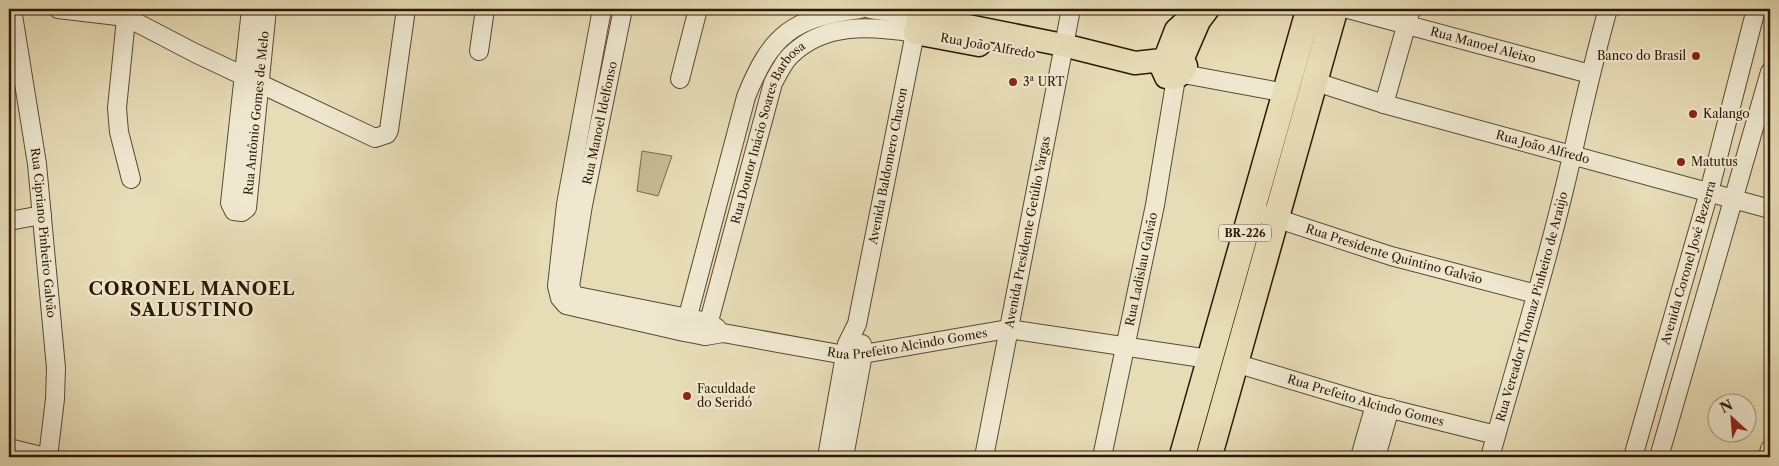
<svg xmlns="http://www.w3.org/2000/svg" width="1779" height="466" viewBox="0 0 1779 466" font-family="'Libre Caslon Text',serif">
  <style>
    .green { fill: #c6bb97; stroke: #796a4c }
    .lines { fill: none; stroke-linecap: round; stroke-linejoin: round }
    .minor-casing { stroke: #5a4a2e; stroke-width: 20 }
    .major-casing { stroke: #2c1900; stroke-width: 25 }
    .highway-casing { stroke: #2c1900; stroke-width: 28 }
    .minor { stroke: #efe8d0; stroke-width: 18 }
    .major { stroke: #e6dcb6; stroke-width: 22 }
    .highway { stroke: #e6dcb6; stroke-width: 25 }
    .poi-dot { fill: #8f2418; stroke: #efe8d0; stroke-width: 2 }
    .labels { text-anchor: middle; stroke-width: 4.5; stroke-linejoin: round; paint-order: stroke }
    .shield { fill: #efe8d0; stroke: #66573e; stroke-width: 1 }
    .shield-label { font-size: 11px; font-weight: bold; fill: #2c1900 }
    .street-label { font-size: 12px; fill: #2c1900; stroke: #efe8d0 }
    .poi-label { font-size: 12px; fill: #2c1900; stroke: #efe8d0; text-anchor: start }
    .district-label { font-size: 18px; font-weight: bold; letter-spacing: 1px; fill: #2c1900; stroke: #efe8d0 }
  </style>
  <rect width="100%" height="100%" fill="#e6dcb6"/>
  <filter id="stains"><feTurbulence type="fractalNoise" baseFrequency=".004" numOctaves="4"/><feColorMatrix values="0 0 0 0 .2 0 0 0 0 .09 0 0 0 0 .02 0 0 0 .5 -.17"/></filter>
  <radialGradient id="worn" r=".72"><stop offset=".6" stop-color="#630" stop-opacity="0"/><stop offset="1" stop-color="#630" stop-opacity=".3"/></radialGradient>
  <path class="green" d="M642 151 672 156 658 196 637 191Z"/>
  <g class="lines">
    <defs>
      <g id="minor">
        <path id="s1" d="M12 9 37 164 56 368 55 399 48 457"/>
        <path d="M58 9 126 17 195 53 375 138 387 134 389 130 406 9"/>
        <path d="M127 9 117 108 119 132 131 179"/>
        <path id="s2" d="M251 9 230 203 234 211 242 212 247 208 267 9"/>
        <path id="s3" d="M602 9 566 204 557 286 560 298 566 305 684 332 705 336 723 333 845 355 863 354 1008 329 1209 359"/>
        <path d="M623 9 583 205 570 286 574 295 577 296 708 322 717 328"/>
        <path d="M870 9 918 16"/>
        <path id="s4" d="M1348 9 1590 74"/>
        <path d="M479 51 485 9"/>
        <path d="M1183 74 1286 93"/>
        <path d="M680 79 698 9"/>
        <path id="s5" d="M1316 82 1384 104 1770 209"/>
        <path d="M1384 104 1411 9"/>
        <path id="s6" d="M1266 215 1391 256 1536 294"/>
        <path d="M9 221 42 215"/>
        <path d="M684 331 746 97C771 34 793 18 860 9"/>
        <path id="s7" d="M705 336 773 83C778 74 783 63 790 56 824 22 871 26 915 33L857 324 847 344 827 457"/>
        <path id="s8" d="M1235 363 1375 405 1496 435"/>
        <path d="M9 448 45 457"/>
        <path d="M844 457 863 354 862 344"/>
        <path id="s9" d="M984 457 1071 9"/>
        <path id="s10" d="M1102 457 1155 205 1176 78"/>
        <path d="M1360 457 1375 405"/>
        <path d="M1376 457 1390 408"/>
        <path id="s11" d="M1490 457C1518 357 1549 258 1572 156 1583 107 1594 58 1608 9"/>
        <path id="s12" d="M1633 457 1709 192 1756 9"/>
        <path d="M1659 457 1770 72"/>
        <path d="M1768 457 1770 449"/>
      </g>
      <path id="major" d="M919 9 915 33 979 45
        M918 16 1063 45 1135 63 1162 60 1172 54C1181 54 1183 58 1186 66 1182 75 1177 80 1166 77L1161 66 1162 60
        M1166 56 1176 30 1199 9
        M1183 58 1199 21 1208 9"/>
      <path id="highway" d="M1182 457 1309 9
        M1209 457 1335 9"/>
    </defs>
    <use href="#minor" class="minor-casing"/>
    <use href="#major" class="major-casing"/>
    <use href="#highway" class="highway-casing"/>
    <use href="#minor" class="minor"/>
    <use href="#major" class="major"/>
    <use href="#highway" class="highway"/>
  </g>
  <g class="poi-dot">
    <circle cx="1696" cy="56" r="5"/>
    <circle cx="1013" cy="82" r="5"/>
    <circle cx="1693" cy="114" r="5"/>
    <circle cx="1681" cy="162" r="5"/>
    <circle cx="687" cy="396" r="5"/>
  </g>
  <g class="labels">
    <rect class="shield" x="1219" y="224.5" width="52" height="17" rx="4"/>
    <g class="shield-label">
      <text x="1245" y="237">BR-226</text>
    </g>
    <g class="street-label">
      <text dy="4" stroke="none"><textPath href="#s4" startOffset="140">Rua Manoel Aleixo</textPath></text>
      <text transform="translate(988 46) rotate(10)" y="4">Rua João Alfredo</text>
      <text dy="4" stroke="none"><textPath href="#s2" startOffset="314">Rua Antônio Gomes de Melo</textPath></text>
      <text transform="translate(600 123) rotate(-78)" y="4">Rua Manoel Idelfonso</text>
      <text dy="4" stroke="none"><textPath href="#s7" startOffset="214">Rua Doutor Inácio Soares Barbosa</textPath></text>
      <text dy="4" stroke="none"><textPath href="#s5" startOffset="236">Rua João Alfredo</textPath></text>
      <text transform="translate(888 166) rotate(-79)" y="4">Avenida Baldomero Chacon</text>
      <text dy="4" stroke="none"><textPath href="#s1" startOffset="226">Rua Cipriano Pinheiro Galvão</textPath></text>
      <text dy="4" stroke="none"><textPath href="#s9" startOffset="229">Avenida Presidente Getúlio Vargas</textPath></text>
      <text dy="4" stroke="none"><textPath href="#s6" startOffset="134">Rua Presidente Quintino Galvão</textPath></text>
      <text dy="4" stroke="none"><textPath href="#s12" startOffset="202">Avenida Coronel José Bezerra</textPath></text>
      <text dy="4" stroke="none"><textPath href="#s10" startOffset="192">Rua Ladislau Galvão</textPath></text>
      <text dy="4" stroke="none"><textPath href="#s11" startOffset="156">Rua Vereador Thomaz Pinheiro de Araújo</textPath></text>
      <text dy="4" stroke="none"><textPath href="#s3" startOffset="650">Rua Prefeito Alcindo Gomes</textPath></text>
      <text dy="4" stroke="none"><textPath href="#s8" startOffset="136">Rua Prefeito Alcindo Gomes</textPath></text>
    </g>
    <g class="poi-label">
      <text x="1686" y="60" text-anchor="end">Banco do Brasil</text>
      <text x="1023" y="86">3ª URT</text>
      <text x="1703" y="118">Kalango</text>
      <text x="1691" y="166">Matutus</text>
      <text x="697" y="393">Faculdade<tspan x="697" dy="14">do Seridó</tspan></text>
    </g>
    <g class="district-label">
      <text x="192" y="295">CORONEL MANOEL<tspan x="192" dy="21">SALUSTINO</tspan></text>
    </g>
  </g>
  <rect width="1779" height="466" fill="none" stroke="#e6dcb6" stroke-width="30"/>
  <rect x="10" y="10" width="1759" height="446" fill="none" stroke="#2c1900" stroke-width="2.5"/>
  <rect x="15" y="15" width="1749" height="436" fill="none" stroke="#2c1900"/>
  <g transform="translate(1732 418) rotate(334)"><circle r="24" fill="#efe8d0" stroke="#a1957d"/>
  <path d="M0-4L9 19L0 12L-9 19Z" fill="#8f2418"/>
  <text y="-8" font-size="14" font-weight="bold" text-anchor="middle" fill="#2c1900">N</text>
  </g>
  <rect width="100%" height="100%" filter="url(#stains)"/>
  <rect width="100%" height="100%" fill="url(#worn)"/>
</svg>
